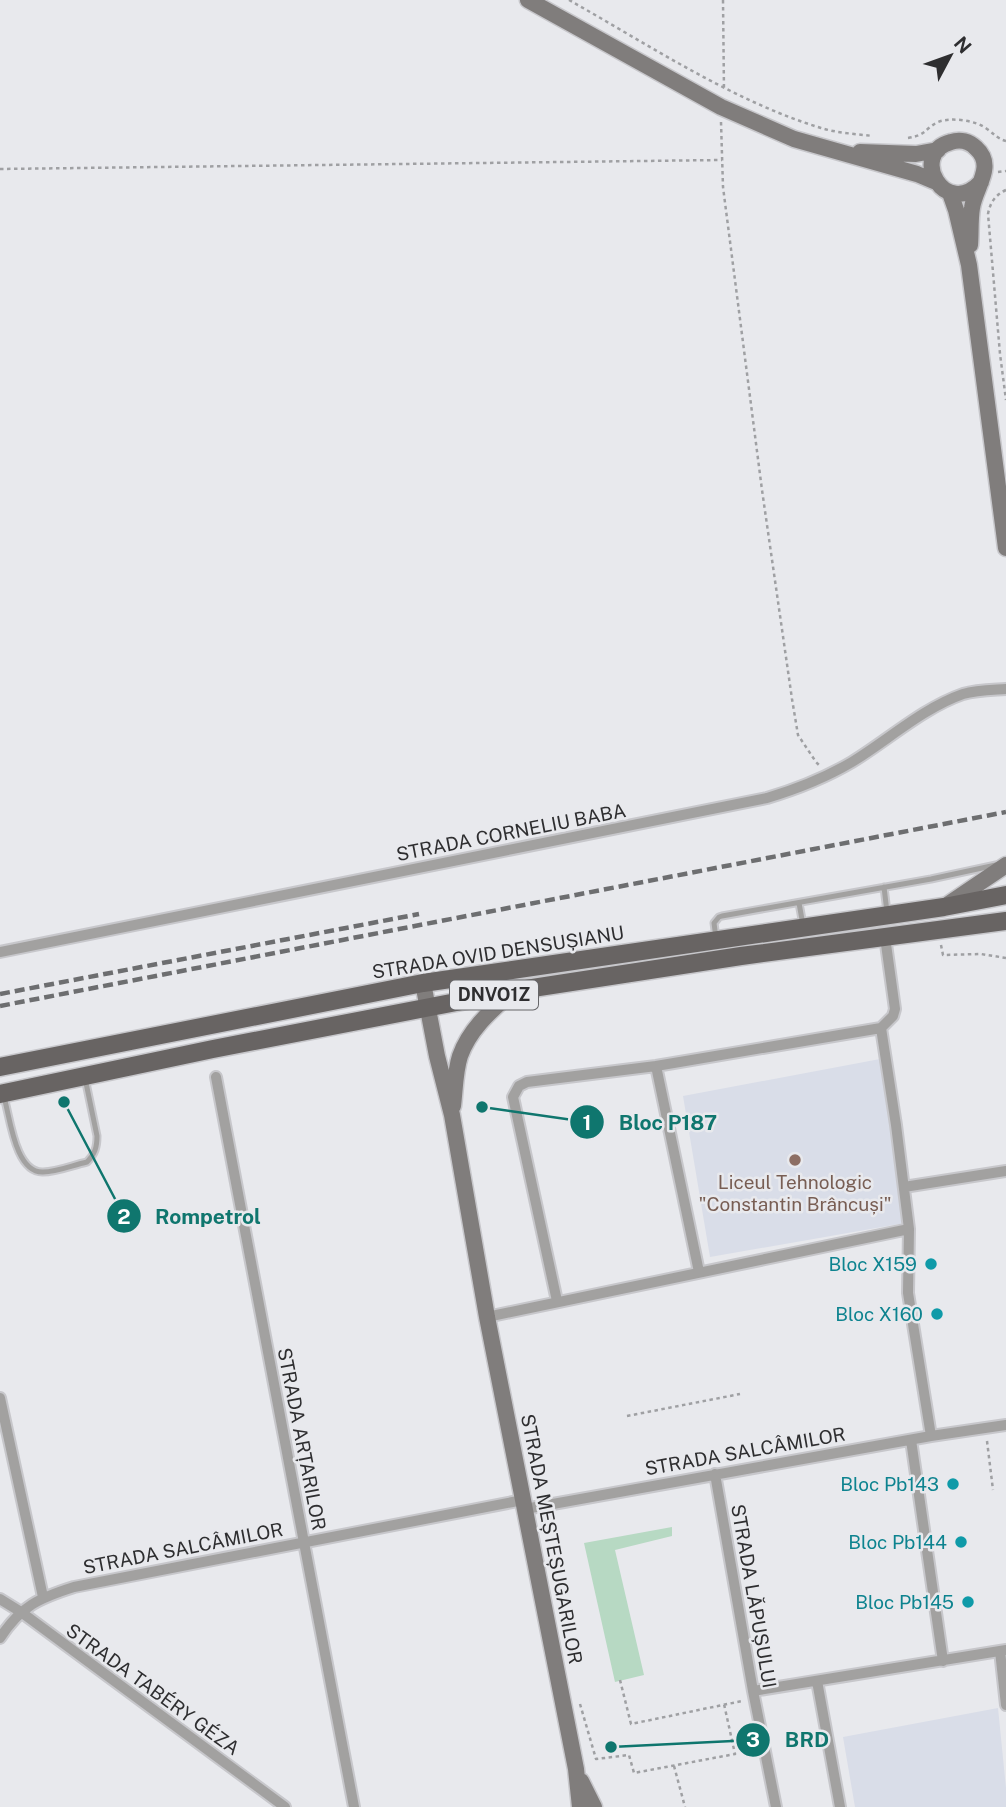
<svg xmlns="http://www.w3.org/2000/svg" width="1006" height="1807" viewBox="0 0 1006 1807" font-family="'Public Sans',sans-serif">
  <style>
    .built { fill: #d9dde8 }
    .green { fill: #b7d9c3 }
    .lines { fill: none; stroke-linecap: round; stroke-linejoin: round }
    .lane-casing { stroke: #c7c7cb; stroke-width: 9 }
    .street-casing { stroke: #c7c7cb; stroke-width: 14 }
    .secondary-casing { stroke: #c7c7cb; stroke-width: 19 }
    .primary-casing { stroke: #c7c7cb; stroke-width: 21 }
    .path { stroke: #9fa0a3; stroke-width: 2.5; stroke-dasharray: 3.5 3.5; stroke-linecap: butt }
    .lane { stroke: #a2a1a0; stroke-width: 5 }
    .street { stroke: #a2a1a0; stroke-width: 10 }
    .secondary { stroke: #807d7c; stroke-width: 16 }
    .primary { stroke: #686463; stroke-width: 18 }
    .rail { stroke: #6d6e70; stroke-width: 4.5; stroke-dasharray: 10 5; stroke-linecap: butt }
    .education-dot { fill: #8d6e63; stroke: #e8e9ed; stroke-width: 2.5 }
    .culture-dot { fill: #0f9aa8; stroke: #e8e9ed; stroke-width: 2.5 }
    .labels { text-anchor: middle; stroke-width: 5; stroke-linejoin: round; paint-order: stroke }
    .shield { fill: #e8e9ed; stroke: #666669; stroke-width: 2 }
    .shield-label { font-size: 18px; font-weight: bold; fill: #2e2e30 }
    .street-label { font-size: 19px; fill: #2e2e30; stroke: #e8e9ed }
    .education-label { font-size: 19px; fill: #785e54; stroke: #e8e9ed }
    .culture-label { font-size: 19px; fill: #0d838f; stroke: #e8e9ed; text-anchor: end }
    .leader { fill: none; stroke: #0f766e; stroke-width: 2.5 }
    .callout-dot { fill: #0f766e; stroke: #e8e9ed; stroke-width: 2.5 }
    .mark-label { font-size: 21px; text-anchor: middle; font-weight: bold; fill: #fff }
    .callout-label { font-size: 21px; text-anchor: middle; font-weight: bold; fill: #0f766e; stroke: #e8e9ed; stroke-width: 5; stroke-linejoin: round; paint-order: stroke }
  </style>
  <rect width="100%" height="100%" fill="#e8e9ed"/>
  <path class="built" d="M880 1059 905 1223 710 1257 683 1096Z
    M998 1708 1006 1788V1807H855L843 1737Z"/>
  <path class="green" d="M672 1527V1536L615 1550 644 1675 615 1682 584 1543Z"/>
  <g class="lines">
    <defs>
      <path id="lane" d="M884 887 887 912
        M799 903 803 925
        M716 938 714 923 719 917 722 916 931 879 996 865
        M4 1097C10 1117 15 1173 43 1172 57 1172 73 1165 87 1162 95 1154 97 1147 97 1136L85 1078"/>
      <path id="street" d="M0 952 767 798C797 789 825 778 852 762 888 740 923 708 963 694 977 690 992 690 1006 689
        M881 1028 896 1125 909 1229 908 1293 931 1436
        M656 1066 699 1272
        M216 1077 354 1807
        M904 1187 1006 1171
        M557 1301 513 1097 519 1086 527 1082 656 1066 881 1028 893 1016 895 1009 885 937
        M487 1317 909 1229
        M0 1398 43 1597
        M911 1440 943 1661
        M715 1474 753 1691 776 1807
        M525 1509 931 1436 1006 1425
        M0 1599 21 1612 285 1807
        M0 1638C21 1606 39 1598 74 1587L523 1500
        M1000 1651 1006 1705
        M817 1681 840 1807
        M753 1691 1006 1650"/>
      <path id="secondary" d="M528 0 721 107 794 139 917 174 936 182
        M860 152 916 154 938 150
        M950 193 956 210 969 265 1006 548
        M970 245C971 233 970 220 972 208 975 187 996 166 976 148 969 141 960 139 951 142 908 153 945 221 981 182
        M944 907 1006 865
        M423 983 437 1056 452 1115 487 1317 576 1769 580 1807
        M453 1106C455 1090 455 1071 460 1056 470 1028 492 1010 513 991
        M581 1781 594 1807"/>
      <path id="primary" d="M0 1067 423 983 944 907 1006 895
        M0 1094 213 1049 513 991 741 956 1006 921"/>
    </defs>
    <use href="#lane" class="lane-casing"/>
    <use href="#street" class="street-casing"/>
    <use href="#secondary" class="secondary-casing"/>
    <use href="#primary" class="primary-casing"/>
    <path class="path" d="M569 0C649 45 733 101 821 128 837 133 856 134 873 136
      M723 0 724 91
      M721 122 723 187 762 490 792 699 798 735 816 762 819 765
      M908 138C927 135 924 129 938 122 950 117 976 120 987 129 994 134 998 139 1006 141
      M0 169 722 160
      M998 172 1006 171
      M1006 190C995 195 990 203 988 214L1000 354 1006 400
      M941 945 943 955 981 954 1006 958
      M627 1416 740 1394
      M987 1441 993 1490
      M620 1680 631 1724 742 1701
      M580 1704 596 1759 629 1755 634 1773 735 1754 724 1704
      M674 1766 685 1807"/>
    <use href="#lane" class="lane"/>
    <use href="#street" class="street"/>
    <use href="#secondary" class="secondary"/>
    <use href="#primary" class="primary"/>
    <path class="rail" d="M0 994 419 914
      M0 1006 1006 812"/>
  </g>
  <circle class="education-dot" cx="795" cy="1160" r="7"/>
  <g class="culture-dot">
    <circle cx="931" cy="1264" r="7"/>
    <circle cx="937" cy="1314" r="7"/>
    <circle cx="953" cy="1484" r="7"/>
    <circle cx="961" cy="1542" r="7"/>
    <circle cx="968" cy="1602" r="7"/>
  </g>
  <g class="labels">
    <rect class="shield" x="450" y="980.5" width="88" height="29" rx="5"/>
    <g class="shield-label">
      <text x="494" y="1001">DNVO1Z</text>
    </g>
    <g class="street-label">
      <text transform="translate(511 832) rotate(-11)" y="7">STRADA CORNELIU BABA</text>
      <text transform="translate(498 952) rotate(-9)" y="7">STRADA OVID DENSUȘIANU</text>
      <text transform="translate(302 1439) rotate(79)" y="7">STRADA ARȚARILOR</text>
      <text transform="translate(745 1451) rotate(-10)" y="7">STRADA SALCÂMILOR</text>
      <text transform="translate(552 1539) rotate(79)" y="7">STRADA MEȘTEȘUGARILOR</text>
      <text transform="translate(183 1548) rotate(-11)" y="7">STRADA SALCÂMILOR</text>
      <text transform="translate(754 1596) rotate(80)" y="7">STRADA LĂPUȘULUI</text>
      <text transform="translate(153 1689) rotate(36)" y="7">STRADA TABÉRY GÉZA</text>
    </g>
    <g class="education-label">
      <text x="795" y="1189">Liceul Tehnologic<tspan x="795" dy="22">"Constantin Brâncuși"</tspan></text>
    </g>
    <g class="culture-label">
      <text x="917" y="1271">Bloc X159</text>
      <text x="923" y="1321">Bloc X160</text>
      <text x="939" y="1491">Bloc Pb143</text>
      <text x="947" y="1549">Bloc Pb144</text>
      <text x="954" y="1609">Bloc Pb145</text>
    </g>
  </g>
  <path class="leader" d="M482 1107L587 1122M64 1102L124 1216M611 1747L753 1740"/>
  <g class="callout-dot">
    <circle cx="482" cy="1107" r="7"/>
    <circle cx="64" cy="1102" r="7"/>
    <circle cx="611" cy="1747" r="7"/>
    <circle cx="587" cy="1122" r="18"/>
    <circle cx="124" cy="1216" r="18"/>
    <circle cx="753" cy="1740" r="18"/>
  </g>
  <g class="mark-label">
    <text x="587" y="1130">1</text>
    <text x="124" y="1224">2</text>
    <text x="753" y="1747">3</text>
  </g>
  <g class="callout-label">
    <text x="668" y="1130">Bloc P187</text>
    <text x="208" y="1224">Rompetrol</text>
    <text x="807" y="1747">BRD</text>
  </g>
  <g transform="translate(950 56) rotate(49)" stroke="#e8e9ed" stroke-width="5" paint-order="stroke">
  <path d="M0-5L12 26L0 18L-12 26Z" fill="#2e2e30"/>
  <text y="-10" font-size="19" font-weight="bold" text-anchor="middle" fill="#2e2e30">N</text>
  </g>
</svg>
